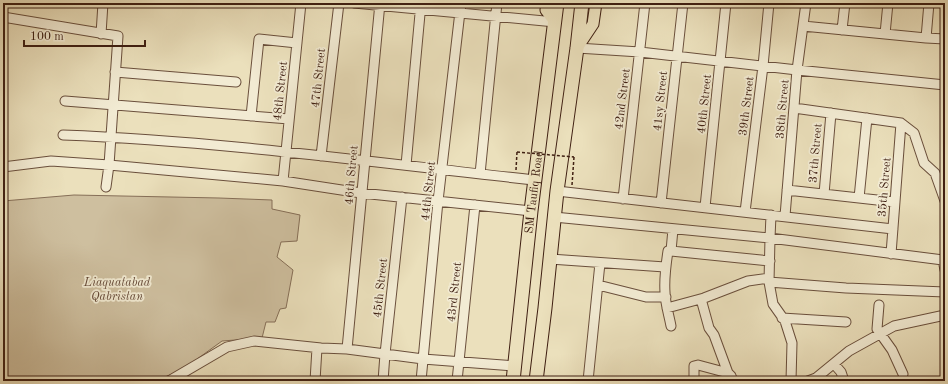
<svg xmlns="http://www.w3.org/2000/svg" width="948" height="384" viewBox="0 0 948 384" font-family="'Old Standard TT',serif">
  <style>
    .green { fill: #cebf9f; stroke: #866f58 }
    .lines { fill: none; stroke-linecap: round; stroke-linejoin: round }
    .minor-casing { stroke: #6a4f3c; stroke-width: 11 }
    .major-casing { stroke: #3f1f12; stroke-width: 13 }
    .highway-casing { stroke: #3f1f12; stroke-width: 15 }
    .path { stroke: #3f1f12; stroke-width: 1.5; stroke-dasharray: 3 2; stroke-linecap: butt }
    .minor { stroke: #f2ebd3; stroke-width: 9 }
    .major { stroke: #ebe0bc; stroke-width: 11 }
    .highway { stroke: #ebe0bc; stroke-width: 13 }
    .path-bridge { stroke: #3f1f12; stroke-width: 1.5; stroke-dasharray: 3 2; stroke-linecap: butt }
    .labels { text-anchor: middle; stroke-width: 3.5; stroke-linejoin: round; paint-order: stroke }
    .street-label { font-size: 12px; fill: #3f1f12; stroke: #f2ebd3 }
    .park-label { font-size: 12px; font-style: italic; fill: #634735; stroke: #f2ebd3 }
  </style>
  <rect width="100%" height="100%" fill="#ebe0bc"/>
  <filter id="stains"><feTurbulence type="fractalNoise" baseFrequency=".005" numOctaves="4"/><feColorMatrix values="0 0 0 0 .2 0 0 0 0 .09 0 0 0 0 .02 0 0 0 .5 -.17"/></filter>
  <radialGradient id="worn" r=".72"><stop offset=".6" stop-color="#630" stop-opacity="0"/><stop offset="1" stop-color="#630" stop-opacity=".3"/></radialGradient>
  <path class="green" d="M74 195 219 198 272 200V209L300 215 297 241 281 242 277 257 293 270 286 308 280 309 275 322H266L262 338 222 341 182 370 155 381H3V201Z"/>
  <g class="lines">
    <defs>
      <path id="minor" d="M354 3 555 22
        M3 17 118 36 109 165 106 187
        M803 26 926 38 945 39
        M842 30 845 3
        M101 34 103 3
        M885 34 888 3
        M926 38 929 3
        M577 48 640 52 797 70 945 85
        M115 72 236 82
        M65 101 289 119
        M794 108 901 123 914 133 924 163 935 173 945 201
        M251 116 259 39 297 43
        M63 135C221 141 378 163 534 180
        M321 156 339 3
        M406 165 421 3
        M3 167 51 161 109 165 283 181 361 193 531 211
        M480 174 497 3
        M283 181 301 3
        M787 190 895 202
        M557 191 893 229
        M824 194 831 113
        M859 198 867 118
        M623 199 645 3
        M661 203 683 3
        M705 207 726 3
        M745 212 763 66 769 3
        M771 215 770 238 769 282 773 304 785 321 792 343 791 381
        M785 216 797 70 806 3
        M554 217 770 238 943 260 945 270
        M673 229 671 251 770 261
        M891 254 901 123
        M550 259 665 267
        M769 282 846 288 945 292
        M598 285 646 297H666
        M701 299 709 328 714 335 728 373 731 376 733 381
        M879 305 877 329 892 350 903 374
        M667 308 704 298 748 281 769 278
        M782 318 846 322
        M671 326C669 315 665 303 665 292 664 278 666 264 668 251H671
        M347 349 380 3
        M834 364 841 372 844 381
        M169 381 227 347 254 341 321 348 347 349 423 359 515 366
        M315 381 317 348
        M383 381 385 354 402 197
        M421 381 438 201 461 3
        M457 381 475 205
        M588 381 600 263
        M694 381V366L698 365 728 373
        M808 381 816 378 849 351 894 326 945 315"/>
      <path id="major" d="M547 3 546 10 555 22
        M577 48 593 24 596 3"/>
      <g id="highway">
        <path id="s1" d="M513 381 531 211 557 3"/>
        <path d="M536 381 545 308 557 191 577 48 582 3"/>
      </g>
    </defs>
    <use href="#minor" class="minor-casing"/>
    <use href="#major" class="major-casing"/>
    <use href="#highway" class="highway-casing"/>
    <path class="path" d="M516 170 517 152
      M572 185 574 157"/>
    <use href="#minor" class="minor"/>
    <use href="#major" class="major"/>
    <use href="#highway" class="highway"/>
    <path class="path-bridge" d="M517 152 574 157"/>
  </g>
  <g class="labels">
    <g class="street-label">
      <text transform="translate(318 78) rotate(-84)" y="4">47th Street</text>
      <text transform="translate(280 91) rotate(-84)" y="4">48th Street</text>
      <text transform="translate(622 99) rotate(-83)" y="4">42nd Street</text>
      <text transform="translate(660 101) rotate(-84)" y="4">41sy Street</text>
      <text transform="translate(704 104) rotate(-84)" y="4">40th Street</text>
      <text transform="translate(746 106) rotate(-83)" y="4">39th Street</text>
      <text transform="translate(782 109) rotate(-85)" y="4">38th Street</text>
      <text transform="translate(815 153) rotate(-85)" y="4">37th Street</text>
      <text transform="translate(351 175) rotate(-85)" y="4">46th Street</text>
      <text transform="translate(884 187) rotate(-85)" y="4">35th Street</text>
      <text transform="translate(428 191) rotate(-84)" y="4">44th Street</text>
      <text dy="4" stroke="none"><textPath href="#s1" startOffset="190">SM Taufiq Road</textPath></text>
      <text transform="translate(380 288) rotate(-84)" y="4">45th Street</text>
      <text transform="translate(454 292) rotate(-84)" y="4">43rd Street</text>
    </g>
    <g class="park-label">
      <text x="117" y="286">Liaquatabad<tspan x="117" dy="14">Qabristan</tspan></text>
    </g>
  </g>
  <rect width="948" height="384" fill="none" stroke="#ebe0bc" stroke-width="16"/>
  <rect x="4" y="4" width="940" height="376" fill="none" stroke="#3f1f12" stroke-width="2"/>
  <rect x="8" y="8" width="932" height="368" fill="none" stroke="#3f1f12"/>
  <path d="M24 40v6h121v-6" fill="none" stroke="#3f1f12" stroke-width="2"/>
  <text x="30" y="40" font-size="12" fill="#3f1f12" stroke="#f2ebd3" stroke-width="3" paint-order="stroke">100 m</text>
  <rect width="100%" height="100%" filter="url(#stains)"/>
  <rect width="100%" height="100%" fill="url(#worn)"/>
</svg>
